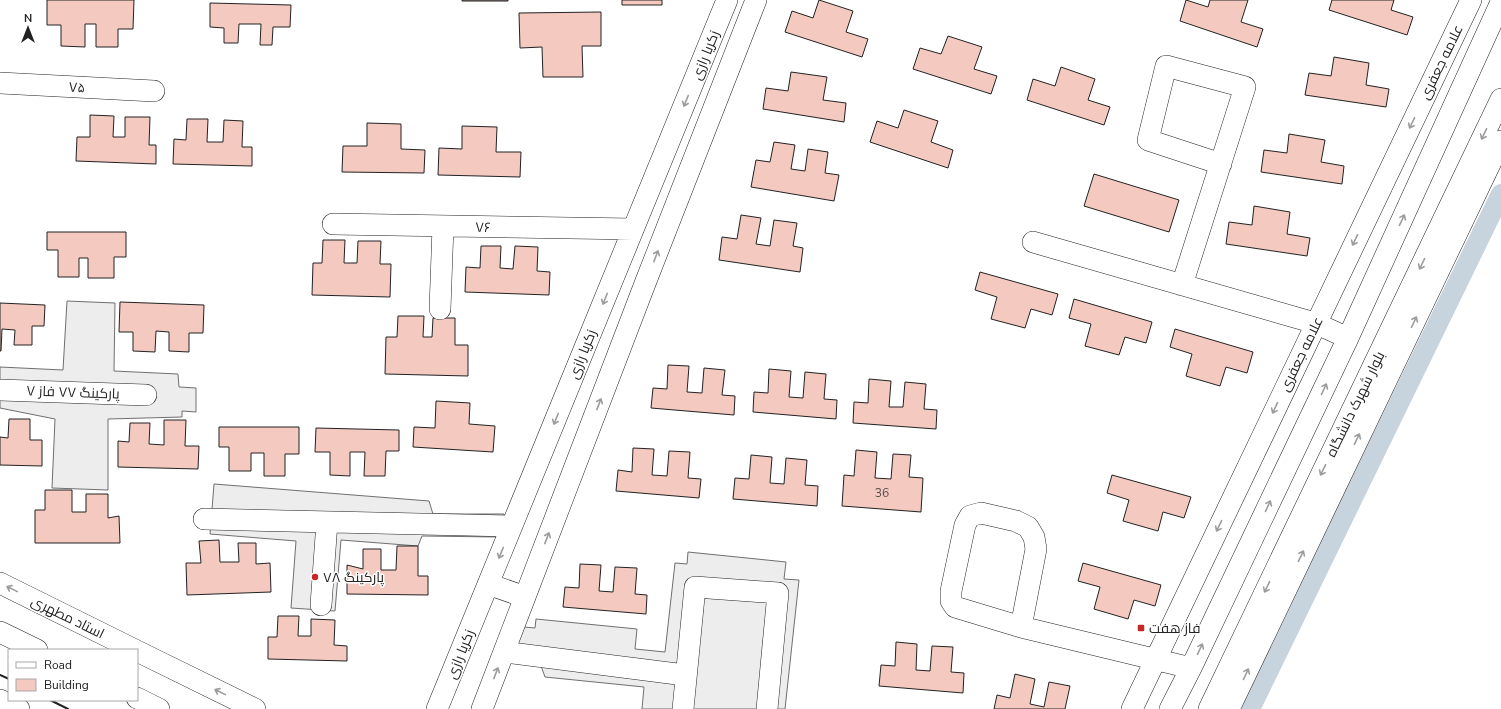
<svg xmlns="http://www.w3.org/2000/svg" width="1501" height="709" viewBox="0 0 1501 709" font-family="'Nunito Sans',Cairo,sans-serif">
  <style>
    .parking { fill: #ededed; stroke: #6f6f6f }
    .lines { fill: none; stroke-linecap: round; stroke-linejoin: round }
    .canal { stroke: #c7d3dd; stroke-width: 20 }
    .building { fill: #f3c9c0; stroke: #222 }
    .minor-casing { stroke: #222; stroke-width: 22 }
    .minor { stroke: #fff; stroke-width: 21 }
    .wall { stroke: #222; stroke-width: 2 }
    .oneway { stroke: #9c9c9c }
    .poi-dot { fill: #c62828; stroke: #fff; stroke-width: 1.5 }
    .labels { text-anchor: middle; stroke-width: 3; stroke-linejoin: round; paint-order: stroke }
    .number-label { font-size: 12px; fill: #564c4a }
    .street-label { font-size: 14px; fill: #222; stroke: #fff }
    .poi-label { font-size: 14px; fill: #222; stroke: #fff; text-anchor: start }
  </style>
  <rect width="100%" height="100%" fill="#fff"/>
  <path class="parking" d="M67 301 115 303 114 371 178 374 179 387 196 388V412L182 411V417L108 419V490L52 488 55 419 0 408V367L63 370Z
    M214 484 429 501 433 514H504L498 537 422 536 418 546 341 540 335 611 291 608 296 541 210 534Z
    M688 552 786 562 784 579 799 580 785 709H642L644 687 545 677 540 663 509 660 513 626 535 628 536 619 637 629 635 649 665 652 675 563 687 564Z"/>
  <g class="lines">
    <path class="canal" d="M1250 709 1501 194"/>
  </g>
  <path class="building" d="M47 0H134L133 29H118V47H96V24H85V47L61 46V25H47Z
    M462 0H508V1H462Z
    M622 0H662V5H622Z
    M819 0 853 11 846 32 868 39 862 57 785 32 792 11 813 18Z
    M1186 0 1208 7 1210 0H1248L1241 22 1263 29 1257 47 1180 21Z
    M1332 0H1394L1391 10 1413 17 1407 35 1329 10Z
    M210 3 291 5 290 27H273L272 45H260L261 24H239L238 43H224V28L210 27Z
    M601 12V46H582L583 77H543L542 47 520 48 519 13Z
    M948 36 982 47 974 69 997 76 991 94 913 69 920 48 941 54Z
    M1334 57 1369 63 1366 85 1389 89 1386 107 1305 95 1309 73 1331 76Z
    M1061 67 1095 79 1088 100 1110 107 1104 125 1027 100 1033 79 1055 86Z
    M791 72 827 77 823 100 846 103 844 122 763 109 766 88 788 91Z
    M904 110 938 121 931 142 953 150 948 168 870 142 877 121 898 128Z
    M90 115 114 116 113 137H125V117H150L149 145H156V164L76 161 77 137H90Z
    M187 119H208L207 142H223L224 120 243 121 242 147H252V166L173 164 174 139 186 140Z
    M367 123 401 124V149L425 150 424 173 342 172 343 146H367Z
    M462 126 497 127 496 152H521L520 177 438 175 439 148 462 149Z
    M1289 134 1325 140 1321 162 1344 166 1342 184 1261 172 1264 150 1287 153Z
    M774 142 795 145 791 169 805 171 808 149 828 152 825 173 839 175 834 201 751 187 756 160 770 162Z
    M1094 174 1179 200 1169 232 1084 206Z
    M1254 206 1290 212 1287 234 1310 238 1307 256 1226 244 1229 222 1252 225Z
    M741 215 761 218 756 244 770 246 774 220 797 223 793 246 803 248 800 272 719 260 722 237 737 239Z
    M47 232H126V257H114V278H88V258H79V277H58V250H47Z
    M323 240H345L344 263H357L358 241H381L380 264H391L390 297 312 295 313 263H322Z
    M481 246H501L500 268 513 269 515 246 538 247 537 271 550 272 549 295 465 292 466 267 480 268Z
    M980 272 1058 294 1052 315 1031 309 1025 328 991 319 997 297 975 290Z
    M1074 299 1152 322 1146 343 1125 337 1119 355 1085 346 1091 324 1069 318Z
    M120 302 204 305 203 333H189V352L169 351V332L156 331 155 352 133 351V332H119Z
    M0 303 45 305 44 326H32V345H14L15 330 2 329 1 351H0Z
    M398 316H424L423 337H432L433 318H455V345H468V376L385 374 386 337H397Z
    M1175 329 1253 352 1247 373 1226 367 1220 386 1186 376 1192 354 1170 347Z
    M668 365 689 366 687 392 702 393 704 368 725 370 722 395 735 396 734 415 651 408 653 388 667 389Z
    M769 369 791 371 789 397 803 398 805 372 826 374 824 399 837 400 836 419 753 412 754 392 768 393Z
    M869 379 891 381 889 407H903L905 382 926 384 924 409 937 410 936 429 853 423 854 402 868 403Z
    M436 401 470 403 469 424 495 426 493 452 413 447 414 427 435 428Z
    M9 419H30V440H42V466L0 465V437L8 438Z
    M164 420H186L185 446H199L198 469 118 467V441L129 442 130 423H150L149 444 164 445Z
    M219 427H299V454H285V476H264V453H251V471H229V447H219Z
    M316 428 399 430V451H386L385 476H364L365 452H350V476L330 475V452H315Z
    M633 448 654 449 652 475 667 476 669 451 690 452 688 478 701 479 699 498 616 491 618 470 632 472Z
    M856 450 877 452 875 478 891 479 893 454 911 455 909 477 923 478 921 512 842 506 844 475 854 476Z
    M751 455 772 457 770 483 784 484 786 458 807 460 805 485 818 486 817 506 733 499 735 478 749 479Z
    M1112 475 1191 497 1184 518 1163 512 1158 531 1123 521 1129 500 1107 493Z
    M45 490H72V512H86V494H108V518L119 516 120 543H35V510H45Z
    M219 540 220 562H239L238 543H256V564L270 563 271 592 187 595 186 563H201L199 541Z
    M397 546H418V576H428V595L347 594V565L363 569V549H381V570H396Z
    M1083 563 1161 585 1155 606 1134 600 1128 619 1094 609 1100 587 1078 581Z
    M580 564 601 565 599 591 613 592 615 567 637 568 635 594 647 595 646 614 563 607 565 587 579 588Z
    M278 616H299L298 636H311V619L335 620 334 645 347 646V661L268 659V637H277Z
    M896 642 917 644 916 670 930 671 932 646 953 647 951 672 964 673 963 693 879 686 881 665 895 666Z
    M1015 674 1035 679 1030 704 1044 707 1049 682 1070 686 1065 709H994L997 695 1010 698Z"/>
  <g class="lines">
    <defs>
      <path id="minor" d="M0 83 154 91
        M333 224 633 229
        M1033 242 1315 323 1348 338
        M1182 285 1245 87 1166 66 1148 140 1221 164
        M440 309 443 226
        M0 390 146 395
        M204 519 512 526
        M0 583 135 650
        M488 584 525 597
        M321 605 327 522
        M1021 627 1036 549 1034 537 1028 527 1016 521 981 513 970 516 965 525 951 591V601L955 607 1021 627 1191 668
        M0 632 37 650
        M137 651 255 709
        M504 652 685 675
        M137 698 159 709
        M0 700 19 709
        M437 709 727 0
        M482 709 646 281 756 0
        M683 709 695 587 778 593 767 709
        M1132 709 1471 0
        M1170 709 1191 668 1348 338 1501 2
        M1209 709 1501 99
        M1229 709 1501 141"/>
    </defs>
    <use href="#minor" class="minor-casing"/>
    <use href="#minor" class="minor"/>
    <path class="wall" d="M0 675 9 679
      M50 700 68 709"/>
  </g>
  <defs><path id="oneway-shaft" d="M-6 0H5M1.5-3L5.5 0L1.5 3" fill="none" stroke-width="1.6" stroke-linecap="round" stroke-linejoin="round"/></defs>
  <g class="oneway">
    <use href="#oneway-shaft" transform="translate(686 101) rotate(112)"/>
    <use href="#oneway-shaft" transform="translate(1412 123) rotate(116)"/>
    <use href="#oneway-shaft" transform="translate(1484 134) rotate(116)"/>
    <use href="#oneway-shaft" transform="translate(1402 220) rotate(-65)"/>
    <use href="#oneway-shaft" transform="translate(1355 240) rotate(116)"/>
    <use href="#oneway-shaft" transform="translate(656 256) rotate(-69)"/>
    <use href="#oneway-shaft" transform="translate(1422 264) rotate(116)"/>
    <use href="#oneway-shaft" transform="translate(605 299) rotate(112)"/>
    <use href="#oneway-shaft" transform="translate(1414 322) rotate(-64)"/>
    <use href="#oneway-shaft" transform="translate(1324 389) rotate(-65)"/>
    <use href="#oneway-shaft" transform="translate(599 404) rotate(-69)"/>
    <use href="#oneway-shaft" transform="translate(1275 408) rotate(115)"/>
    <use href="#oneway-shaft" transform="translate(556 419) rotate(112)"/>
    <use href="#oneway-shaft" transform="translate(1357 439) rotate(-64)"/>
    <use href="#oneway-shaft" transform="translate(1323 470) rotate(116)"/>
    <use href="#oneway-shaft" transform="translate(1268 506) rotate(-65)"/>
    <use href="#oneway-shaft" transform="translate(1219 526) rotate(115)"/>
    <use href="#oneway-shaft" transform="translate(547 538) rotate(-69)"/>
    <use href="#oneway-shaft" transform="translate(501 553) rotate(112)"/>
    <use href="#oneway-shaft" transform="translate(1301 556) rotate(-64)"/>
    <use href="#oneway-shaft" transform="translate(1267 587) rotate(116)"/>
    <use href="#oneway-shaft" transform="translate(12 589) rotate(-154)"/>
    <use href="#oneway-shaft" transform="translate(1200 649) rotate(-65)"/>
    <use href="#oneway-shaft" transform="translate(496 673) rotate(-69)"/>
    <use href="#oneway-shaft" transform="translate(1246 674) rotate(-65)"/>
    <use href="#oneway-shaft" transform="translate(220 692) rotate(-154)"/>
  </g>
  <g class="poi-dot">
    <circle cx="315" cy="577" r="4"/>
    <rect x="1137" y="624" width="8" height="8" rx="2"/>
  </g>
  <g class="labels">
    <g class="number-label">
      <text x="882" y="497">36</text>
    </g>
    <g class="street-label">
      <text transform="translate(705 55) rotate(-68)" y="5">زکریا رازی</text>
      <text transform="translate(1441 62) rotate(-64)" y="5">علامه جعفری</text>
      <text transform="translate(77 87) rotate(3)" y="5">۷۵</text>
      <text transform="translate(483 227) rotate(1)" y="5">۷۶</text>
      <text transform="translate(582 354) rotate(-68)" y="5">زکریا رازی</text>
      <text transform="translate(1301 354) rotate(-64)" y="5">علامه جعفری</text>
      <text transform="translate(73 392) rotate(2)" y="5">پارکینگ ۷۷ فاز ۷</text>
      <text transform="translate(1355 404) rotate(-64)" y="5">بلوار شهرک دانشگاه</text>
      <text transform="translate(68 617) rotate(26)" y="5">استاد مطهری</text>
      <text transform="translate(460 654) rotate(-68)" y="5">زکریا رازی</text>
    </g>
    <g class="poi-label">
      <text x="323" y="582">پارکینگ ۷۸</text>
      <text x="1149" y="633">فاز هفت</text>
    </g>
  </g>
  <rect x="8" y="649" width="130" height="52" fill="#ffffff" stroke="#a7a7a7"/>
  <rect x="16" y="662" width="20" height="6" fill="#ffffff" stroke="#a7a7a7"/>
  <text x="44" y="669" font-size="12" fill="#222222">Road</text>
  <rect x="16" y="679" width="20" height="12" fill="#f3c9c0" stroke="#a7a7a7"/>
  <text x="44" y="689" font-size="12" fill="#222222">Building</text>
  <g transform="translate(28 28)" stroke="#ffffff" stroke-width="3" paint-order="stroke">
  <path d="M0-3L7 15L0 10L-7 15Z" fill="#222222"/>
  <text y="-6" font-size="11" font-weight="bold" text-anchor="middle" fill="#222222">N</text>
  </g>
</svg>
